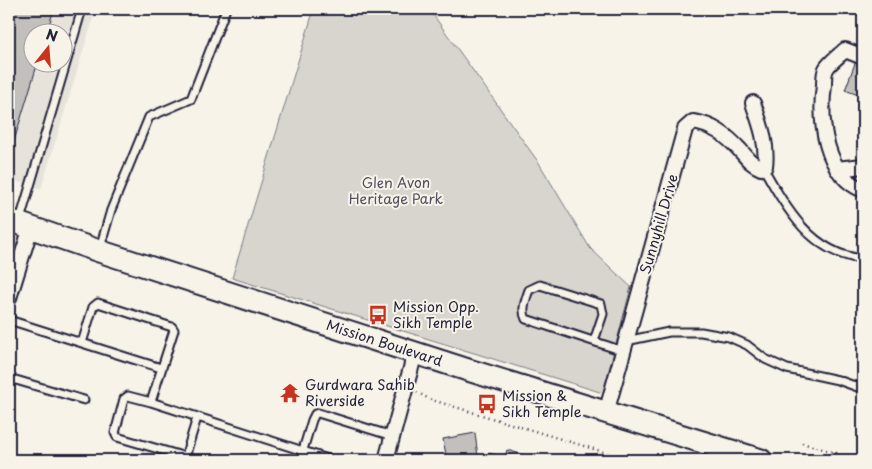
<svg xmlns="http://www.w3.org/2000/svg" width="872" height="469" viewBox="0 0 872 469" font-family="'Playpen Sans',sans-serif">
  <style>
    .built { fill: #e7e3db; fill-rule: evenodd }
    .green { fill: #d8d5cf; stroke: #7d7c85 }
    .building { fill: #c2bfbd; stroke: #22223b }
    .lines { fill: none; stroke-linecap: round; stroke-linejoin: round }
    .lane-casing { stroke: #22223b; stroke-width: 11 }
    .street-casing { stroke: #22223b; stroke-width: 18 }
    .primary-casing { stroke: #22223b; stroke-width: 25 }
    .path { stroke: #22223b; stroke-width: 2.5; stroke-dasharray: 1 4; stroke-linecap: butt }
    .lane { stroke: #f7f3e8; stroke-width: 7 }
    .street { stroke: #f7f3e8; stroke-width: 14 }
    .primary { stroke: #f7f3e8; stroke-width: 21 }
    .labels { text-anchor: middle; stroke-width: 4; stroke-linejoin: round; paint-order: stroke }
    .park-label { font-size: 14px; fill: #504f60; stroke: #f7f3e8 }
    .street-label { font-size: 14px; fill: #22223b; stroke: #f7f3e8 }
    .poi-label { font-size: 14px; fill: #22223b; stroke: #f7f3e8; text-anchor: start }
  </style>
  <rect width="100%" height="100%" fill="#f7f3e8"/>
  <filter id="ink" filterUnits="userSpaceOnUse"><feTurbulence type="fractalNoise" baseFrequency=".02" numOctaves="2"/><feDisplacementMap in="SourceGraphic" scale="10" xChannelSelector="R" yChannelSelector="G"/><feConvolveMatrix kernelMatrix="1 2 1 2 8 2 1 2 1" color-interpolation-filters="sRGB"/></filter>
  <g filter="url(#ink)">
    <path class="built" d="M9 9H96L41 189 9 179ZM32 32H62V62H32Z"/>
    <path class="green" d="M314 9H429L539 163 590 248 631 287 603 393 232 278Z"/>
    <path class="building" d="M9 9H54L47 32H32V62H38L14 141 9 140Z
      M857 58 863 60V90L861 96 845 90Z
      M475 433 478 457 471 458V460H447L443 439Z
      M507 450 537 459V460H504Z
      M488 453 497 455 496 460H487Z"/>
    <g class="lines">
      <defs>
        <path id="lane" d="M763 167C786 208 811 254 863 259
          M20 220 82 9
          M100 248 111 210 149 117 191 99 226 9
          M9 320 161 368
          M594 341 603 314 601 304 540 285 529 290C526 299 521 310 526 319L623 351
          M626 341 669 332H701L729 337 747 345 765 359 787 369 838 380 863 389
          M82 343 93 307 98 303 172 327 174 330 151 402
          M9 378 84 400
          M185 457 197 418
          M196 460 117 437 115 433 124 399 128 396 151 402 331 460
          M300 460 312 420 315 414 318 413 392 436"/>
        <path id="street" d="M863 57 845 50C840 55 829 63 826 69 824 73 824 81 824 85 819 121 825 175 863 190
          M837 169 863 166
          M9 298 31 227
          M606 413 685 129 693 122C713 125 726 135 740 150 748 159 750 163 761 168L765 166C768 144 760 123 753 103
          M386 460 415 353"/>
        <g id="primary">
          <path id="s1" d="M9 220 99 251 468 370 761 460"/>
        </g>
      </defs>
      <use href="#lane" class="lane-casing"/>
      <use href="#street" class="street-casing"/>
      <use href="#primary" class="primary-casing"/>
      <path class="path" d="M417 392 429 399 630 460
        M802 443 836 453 834 460"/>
      <use href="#lane" class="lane"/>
      <use href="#street" class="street"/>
      <use href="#primary" class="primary"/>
    </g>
  </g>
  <defs>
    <symbol id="bus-bare" viewBox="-9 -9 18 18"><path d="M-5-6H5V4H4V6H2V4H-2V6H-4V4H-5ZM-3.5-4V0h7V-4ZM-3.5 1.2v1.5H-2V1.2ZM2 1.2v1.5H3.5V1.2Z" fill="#c8321e" stroke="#f7f3e8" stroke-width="2.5" paint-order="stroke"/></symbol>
    <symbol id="temple-bare" viewBox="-9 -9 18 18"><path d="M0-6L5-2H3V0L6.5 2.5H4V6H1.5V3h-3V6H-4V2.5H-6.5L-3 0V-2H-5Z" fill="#c8321e" stroke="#f7f3e8" stroke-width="2.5" paint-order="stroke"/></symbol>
  </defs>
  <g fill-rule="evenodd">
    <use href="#bus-bare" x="364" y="301" width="28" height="28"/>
    <use href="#temple-bare" x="276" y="379" width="28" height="28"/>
    <use href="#bus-bare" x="473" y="390" width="28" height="28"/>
  </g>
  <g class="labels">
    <g class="park-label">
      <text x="396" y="188">Glen Avon<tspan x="396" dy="16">Heritage Park</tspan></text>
    </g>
    <g class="street-label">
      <text transform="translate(659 224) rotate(-74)" y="5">Sunnyhill Drive</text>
      <text dy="5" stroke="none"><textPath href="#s1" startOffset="395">Mission Boulevard</textPath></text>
    </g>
    <g class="poi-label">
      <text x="393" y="312">Mission Opp.<tspan x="393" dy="16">Sikh Temple</tspan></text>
      <text x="305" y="390">Gurdwara Sahib<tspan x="305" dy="16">Riverside</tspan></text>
      <text x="502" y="401">Mission &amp;<tspan x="502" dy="16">Sikh Temple</tspan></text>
    </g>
  </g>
  <rect width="872" height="469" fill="none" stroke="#f7f3e8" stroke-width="30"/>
  <rect x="15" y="15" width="842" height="439" fill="none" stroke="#22223b" stroke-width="2" filter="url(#ink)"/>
  <g transform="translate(48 48) rotate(17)"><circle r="24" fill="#f7f3e8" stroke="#a29fa3"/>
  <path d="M0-4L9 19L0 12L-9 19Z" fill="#c8321e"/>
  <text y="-8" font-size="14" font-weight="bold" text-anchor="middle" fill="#22223b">N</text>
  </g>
</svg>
